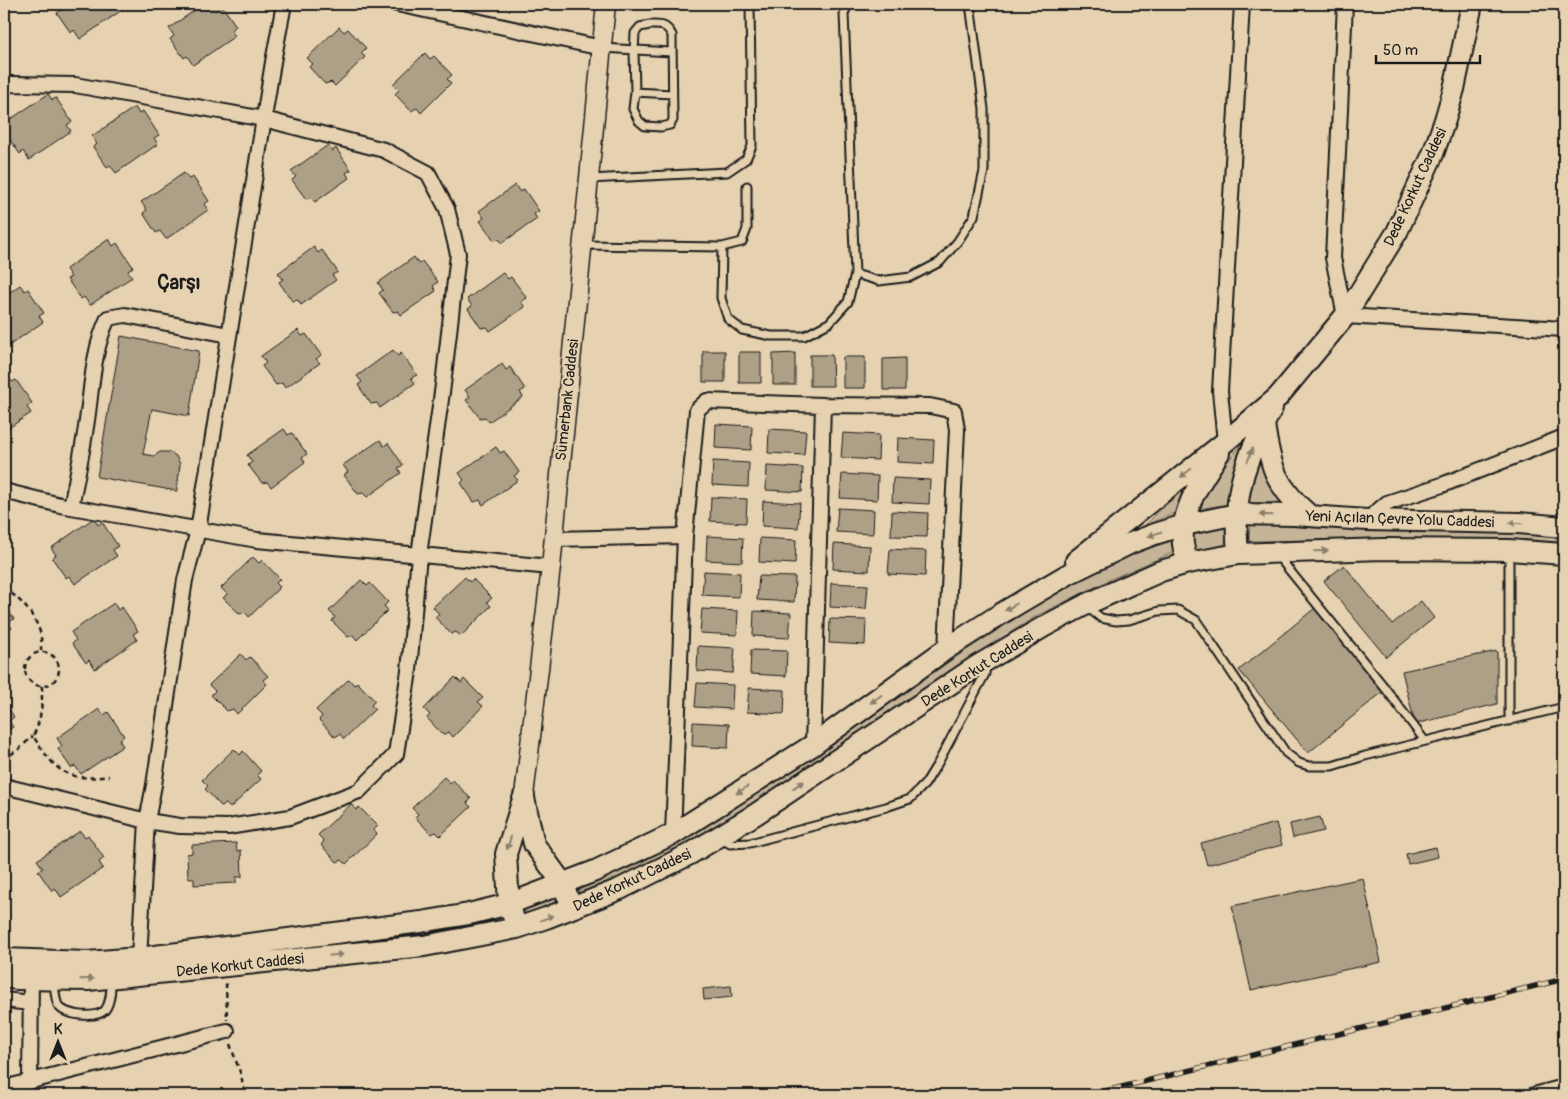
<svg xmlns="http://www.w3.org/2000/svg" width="1568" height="1099" viewBox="0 0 1568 1099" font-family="Pangolin,sans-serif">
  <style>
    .green { fill: #c5b498; stroke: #70685a }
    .building { fill: #aea087; stroke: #1c1c1c }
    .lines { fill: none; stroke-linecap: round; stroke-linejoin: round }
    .service-casing { stroke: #1c1c1c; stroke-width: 11 }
    .minor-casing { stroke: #1c1c1c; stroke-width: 18 }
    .tertiary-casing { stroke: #1c1c1c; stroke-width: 21 }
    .secondary-casing { stroke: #1c1c1c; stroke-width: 24 }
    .path { stroke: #1c1c1c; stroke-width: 2.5; stroke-dasharray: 5 4; stroke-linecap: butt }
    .service { stroke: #e6d2b0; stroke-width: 7 }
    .minor { stroke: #e6d2b0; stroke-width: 14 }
    .tertiary { stroke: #e6d2b0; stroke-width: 18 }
    .secondary { stroke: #e6d2b0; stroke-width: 20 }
    .rail-casing { stroke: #1c1c1c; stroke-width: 5.5 }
    .rail { stroke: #e6d2b0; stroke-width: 4; stroke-dasharray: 11; stroke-linecap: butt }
    .oneway { fill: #8b806d }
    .labels { text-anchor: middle; stroke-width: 4; stroke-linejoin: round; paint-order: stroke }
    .street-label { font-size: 15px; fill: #1c1c1c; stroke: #e6d2b0 }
    .district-label { font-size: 20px; font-weight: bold; fill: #1c1c1c; stroke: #e6d2b0 }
  </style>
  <rect width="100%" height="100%" fill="#e6d2b0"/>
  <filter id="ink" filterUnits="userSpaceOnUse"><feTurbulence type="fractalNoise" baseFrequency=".02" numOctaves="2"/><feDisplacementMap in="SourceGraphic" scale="10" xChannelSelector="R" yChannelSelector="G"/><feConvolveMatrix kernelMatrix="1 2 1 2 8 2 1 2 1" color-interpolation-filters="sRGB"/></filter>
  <g filter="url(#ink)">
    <path class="green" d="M1257 425 1229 504 1197 509 1227 462Z
      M1258 460 1263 461 1282 502 1251 503 1248 498Z
      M1182 490 1178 512 1145 525Z
      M1250 524 1350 530 1519 532 1564 536V545L1387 539 1249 541Z
      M1221 527 1225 528C1234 546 1212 552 1198 550L1192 541 1193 534Z
      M1169 539C1173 543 1174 548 1172 553L1113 578 1038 615 961 664 751 808 650 866 577 897 574 890 637 865 698 832 745 802 956 657 1032 608 1105 566 1143 548Z
      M555 896 556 902 554 903 528 913 524 911 523 908Z"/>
    <path class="building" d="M57 4H119L122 10 80 39 74 30 71 33 57 13 61 10Z
      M204 4H216V5L221 4 236 26 231 30 235 36 193 65 187 56 184 58 170 39 174 36 169 28Z
      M339 27 344 32 348 29 366 48 361 53 365 57 335 86 331 82 325 84 309 67 313 64 307 58Z
      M425 53 430 59 434 56 452 75 447 79 451 83 421 113 417 108 411 111 395 94 399 90 393 84Z
      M48 94 52 100 56 98 72 122 67 125 71 131 29 160 23 151 20 154 6 134 10 131 5 123Z
      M135 107 139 114 143 111 159 135 154 138 158 144 116 173 110 165 107 167 93 147 97 144 92 136Z
      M328 145 332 151 336 148 351 170 346 173 349 178 315 202 311 198 306 199 292 180 296 177 291 171Z
      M184 173 189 179 193 177 209 201 204 204 208 210 166 239 160 231 156 233 143 213 147 210 141 202Z
      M515 185 520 192 524 189 539 211 534 214 537 219 502 243 499 239 494 240 480 221 484 218 479 211Z
      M109 239 113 246 117 243 133 267 128 271 132 277 90 305 84 297 81 299 67 279 71 277 66 269Z
      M314 247 318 253 322 250 338 272 332 275 336 280 301 305 298 300 292 301 279 282 283 279 278 273Z
      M414 257 419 264 422 261 438 282 433 286 436 291 401 315 398 311 393 312 379 293 383 290 378 283Z
      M503 273 508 279 511 277 527 298 521 302 525 307 490 331 487 327 481 328 468 309 472 306 467 299Z
      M20 285 25 291 28 289 44 313 39 316 43 322 4 349V296Z
      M298 330 302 336 306 334 321 355 316 359 320 363 285 388 282 383 276 385 262 366 266 363 261 356Z
      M121 336 199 351 189 416 152 409 143 454 154 456 160 452H169L176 456 180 464 177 491 97 477Z
      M393 350 398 356 401 353 417 375 411 378 415 383 380 408 377 403 371 404 358 385 362 382 357 376Z
      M703 351H725V382H703Z
      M739 352H761V383H739Z
      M795 353V385H773V354Z
      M810 355H832L833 386H810Z
      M843 357H865V388H843Z
      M905 358V390H883V359Z
      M502 364 506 370 510 367 525 389 520 392 523 397 489 422 485 417 480 418 466 400 470 397 465 390Z
      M8 376 12 382 16 380 32 403 27 407 31 413 4 431V378Z
      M716 424 752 426 751 450 715 448Z
      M284 429 288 435 292 433 307 454 302 458 305 462 271 487 267 482 262 483 248 465 252 462 247 455Z
      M769 429 806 431 804 455 768 453Z
      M843 433 879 435 878 460 841 458Z
      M898 438 934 440 933 464 897 462Z
      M380 440 384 446 388 443 403 465 398 468 401 473 367 497 363 493 358 494 344 475 348 472 343 465Z
      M496 447 500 453 504 451 519 472 514 476 518 480 483 505 480 500 474 502 461 483 464 480 459 473Z
      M713 461 749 463 748 487 712 485Z
      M767 466 803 468 802 492 766 490Z
      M842 474 878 476 877 500 840 498Z
      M893 478 930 480 929 504 892 502Z
      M711 497 747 499 746 523 710 521Z
      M763 501 800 503 798 528 762 526Z
      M838 508 874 510 873 534 836 532Z
      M892 511 928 513 927 537 891 536Z
      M94 518 98 525 102 522 118 546 113 550 117 556 75 584 69 576 66 578 52 558 56 555 51 548Z
      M707 536 743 538 742 562 706 560Z
      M760 538 796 540 795 564 759 562Z
      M834 544 870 546 869 571 833 569Z
      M890 549 926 551 925 576 888 574Z
      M253 557 259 563 262 560 280 579 276 583 280 587 249 617 245 612 240 614 223 598 227 594 221 588Z
      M1344 565 1392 624 1421 601 1434 618 1386 657 1324 581Z
      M704 571 740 573 739 597 702 595Z
      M759 576 795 577 794 602 757 600Z
      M465 577 470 582 473 579 492 598 487 602 491 606 461 636 456 632 451 634 435 617 439 614 433 607Z
      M361 580 367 586 370 583 388 602 384 606 388 610 357 640 353 635 348 637 332 621 335 617 329 611Z
      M831 583 868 585 866 609 830 607Z
      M114 603 118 610 122 607 138 631 133 634 137 640 95 669 89 660 86 663 72 643 76 640 71 632Z
      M4 605 14 619 8 623 12 628 4 634Z
      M1315 608 1384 691 1308 753 1239 670Z
      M702 609 738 611 737 635 700 633Z
      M754 611 791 613 789 638 753 636Z
      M830 619 866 620 865 645 829 643Z
      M698 646 735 648 733 673 697 671Z
      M751 650 787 651 786 676 750 674Z
      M1497 651V704L1415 724 1402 671Z
      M241 654 246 660 250 657 268 676 263 680 267 684 237 714 233 709 227 711 211 695 215 691 209 685Z
      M455 677 461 683 464 679 483 698 478 702 483 706 453 737 449 732 443 735 427 718 430 715 424 709Z
      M349 679 354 685 357 682 375 701 371 705 375 709 344 739 340 734 335 737 319 720 322 716 316 710Z
      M697 683 733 685 732 709 695 707Z
      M749 688 785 690 784 714 747 712Z
      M4 701 14 717 9 721 13 727 4 733Z
      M99 709 104 715 108 712 124 736 119 740 123 746 81 774 75 766 71 768 58 749 62 746 57 738Z
      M693 722 729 724 728 748 692 746Z
      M234 749 240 755 243 751 261 771 257 775 261 779 230 808 226 804 221 806 205 789 208 786 202 780Z
      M444 777 450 783 453 780 471 799 467 803 471 807 440 836 436 832 431 834 415 817 418 814 412 808Z
      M351 804 356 810 359 807 378 826 373 830 377 834 346 864 342 860 337 862 321 845 324 841 318 835Z
      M1320 817 1324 831 1293 838 1290 824Z
      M1276 823 1282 845 1207 865 1201 843Z
      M80 831 85 837 88 835 104 858 99 862 103 868 61 897 55 888 52 891 38 871 43 868 37 860Z
      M236 843 237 851 241 850 242 877H236V883L194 885V879L188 877 187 854 192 853V845Z
      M1436 847 1438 857 1408 864 1406 854Z
      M1363 878 1381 962 1251 990 1232 906Z
      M731 986 732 997 704 1000 703 989Z"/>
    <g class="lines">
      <defs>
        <path id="service" d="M650 25C662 25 666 24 672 35L673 120 670 125 661 127 645 126 639 121 633 109 635 92 634 51 635 33 640 27Z
          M602 48 671 52
          M635 92 672 94
          M589 179 727 172 746 159 752 146 750 4
          M583 245 722 247 742 242 747 229V186
          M722 247 721 298 728 319 742 330 771 336H804L829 323 848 302 855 274 844 14 848 4
          M855 274 879 281 911 277 940 262 958 241 974 216 984 171V109L970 4
          M1509 553V721
          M1277 555 1385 688 1425 741
          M1087 607 1101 618 1116 621 1129 620 1159 611 1178 610 1196 620 1286 753 1299 763 1309 766H1332L1365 756 1564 707
          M721 839 730 844 750 843 886 807 910 799 925 784 938 763 985 674 986 665
          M54 982C55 989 55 999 58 1005 64 1016 97 1019 105 1010 111 1002 111 989 111 979"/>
        <path id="minor" d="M397 4 602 48
          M1345 4 1333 258 1345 316 1564 329
          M4 86 11 84 75 85 264 119 384 150 428 173 447 209 458 254 443 385 419 555 409 671 396 754 359 791 290 817 228 827 180 826 147 821 4 786
          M1225 442 1220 391 1242 4
          M4 491 60 505 257 540 551 567
          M71 507C76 481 82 454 86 427 92 390 92 352 108 318L125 315 229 335
          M1367 520 1387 503 1442 485 1564 437
          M553 539 685 536
          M813 745 823 405
          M673 834 685 536 697 410 707 401 823 405 930 406 954 411 957 430 946 649
          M139 958 147 821 154 785 185 580 198 530 273 62 284 4
          M4 1000 30 1003
          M30 1082 31 979
          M4 1088 227 1031
          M1534 1095 1564 1087"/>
        <path id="tertiary" d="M524 796 551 567 606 4"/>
        <path id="secondary" d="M1264 424C1270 467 1276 487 1310 516
          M1238 554C1237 541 1236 528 1237 515 1238 476 1255 441 1272 408
          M1076 561 1225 442 1278 397 1345 316 1397 232 1433 154 1445 120 1454 89 1472 4
          M1188 563C1186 557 1184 550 1183 544 1180 509 1202 480 1219 453
          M524 798 534 844 563 884 567 895
          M513 916 509 904 506 854 524 796
          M4 959 87 962 139 958 421 922 469 914 509 904 595 871 673 834 813 745 946 649 1002 613 1070 573 1131 543 1155 534 1184 525 1237 514 1295 515 1367 520 1519 523 1564 527
          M4 977 16 979 88 980 424 946 517 928 546 918 620 889 690 854 756 814 977 666 1045 626 1085 605 1127 586 1161 571 1188 563 1238 554 1383 549 1509 550 1564 554"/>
      </defs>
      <use href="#service" class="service-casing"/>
      <use href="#minor" class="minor-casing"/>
      <use href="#tertiary" class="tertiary-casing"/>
      <use href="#secondary" class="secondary-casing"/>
      <path class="path" d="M4 588C20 599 34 613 40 632 42 638 41 646 41 652
        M25 669a17 17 0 1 1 34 0a17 17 0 1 1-34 0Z
        M42 686C42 704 42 719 33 736 56 771 65 782 109 776
        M4 753 7 757 19 749 33 736
        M226 983 227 1020
        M230 1044 241 1075 245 1095"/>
      <use href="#service" class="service"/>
      <use href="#minor" class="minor"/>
      <use href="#tertiary" class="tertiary"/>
      <use href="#secondary" class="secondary"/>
      <defs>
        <path id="rail" d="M1089 1095 1564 979"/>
      </defs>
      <use href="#rail" class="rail-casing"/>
      <use href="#rail" class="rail"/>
    </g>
    <defs><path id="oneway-solid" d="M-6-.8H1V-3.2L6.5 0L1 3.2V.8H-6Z" transform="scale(1.25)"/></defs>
    <g class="oneway">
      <use href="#oneway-solid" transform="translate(1250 455) rotate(-70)"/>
      <use href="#oneway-solid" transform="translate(1186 473) rotate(141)"/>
      <use href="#oneway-solid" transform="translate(1266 515) rotate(-179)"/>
      <use href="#oneway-solid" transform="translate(1516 523) rotate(-178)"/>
      <use href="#oneway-solid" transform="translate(1155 534) rotate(161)"/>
      <use href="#oneway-solid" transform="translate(1321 551) rotate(-2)"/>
      <use href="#oneway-solid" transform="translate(1011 607) rotate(149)"/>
      <use href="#oneway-solid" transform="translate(876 699) rotate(144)"/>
      <use href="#oneway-solid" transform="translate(798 785) rotate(-34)"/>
      <use href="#oneway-solid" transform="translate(742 790) rotate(147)"/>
      <use href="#oneway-solid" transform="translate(509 843) rotate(107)"/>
      <use href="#oneway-solid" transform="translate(547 918) rotate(-20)"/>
      <use href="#oneway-solid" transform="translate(336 955) rotate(-6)"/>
      <use href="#oneway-solid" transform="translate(87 979) rotate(-2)"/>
    </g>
  </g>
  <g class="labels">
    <g class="street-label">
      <text transform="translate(1415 187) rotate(-65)" y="5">Dede Korkut Caddesi</text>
      <text transform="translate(567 400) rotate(-84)" y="5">Sümerbank Caddesi</text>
      <text transform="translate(1400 519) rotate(2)" y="5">Yeni Açılan Çevre Yolu Caddesi</text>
      <text transform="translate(977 669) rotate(-32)" y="5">Dede Korkut Caddesi</text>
      <text transform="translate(632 880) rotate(-25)" y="5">Dede Korkut Caddesi</text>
      <text transform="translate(240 965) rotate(-6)" y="5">Dede Korkut Caddesi</text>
    </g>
    <g class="district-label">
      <text x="179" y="289">Çarşı</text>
    </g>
  </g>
  <rect width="1568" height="1099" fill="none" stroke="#e6d2b0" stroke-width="20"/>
  <rect x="10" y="10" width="1548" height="1079" fill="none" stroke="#1c1c1c" stroke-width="2" filter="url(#ink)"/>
  <g transform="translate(58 1042)" stroke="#e6d2b0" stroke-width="4" paint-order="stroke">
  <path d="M0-4L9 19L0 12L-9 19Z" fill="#1c1c1c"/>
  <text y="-8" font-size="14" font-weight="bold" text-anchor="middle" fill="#1c1c1c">K</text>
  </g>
  <path d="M1376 55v8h104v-8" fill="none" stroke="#1c1c1c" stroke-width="2.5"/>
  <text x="1383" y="55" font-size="15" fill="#1c1c1c" stroke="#e6d2b0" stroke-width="4" paint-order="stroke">50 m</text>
</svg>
